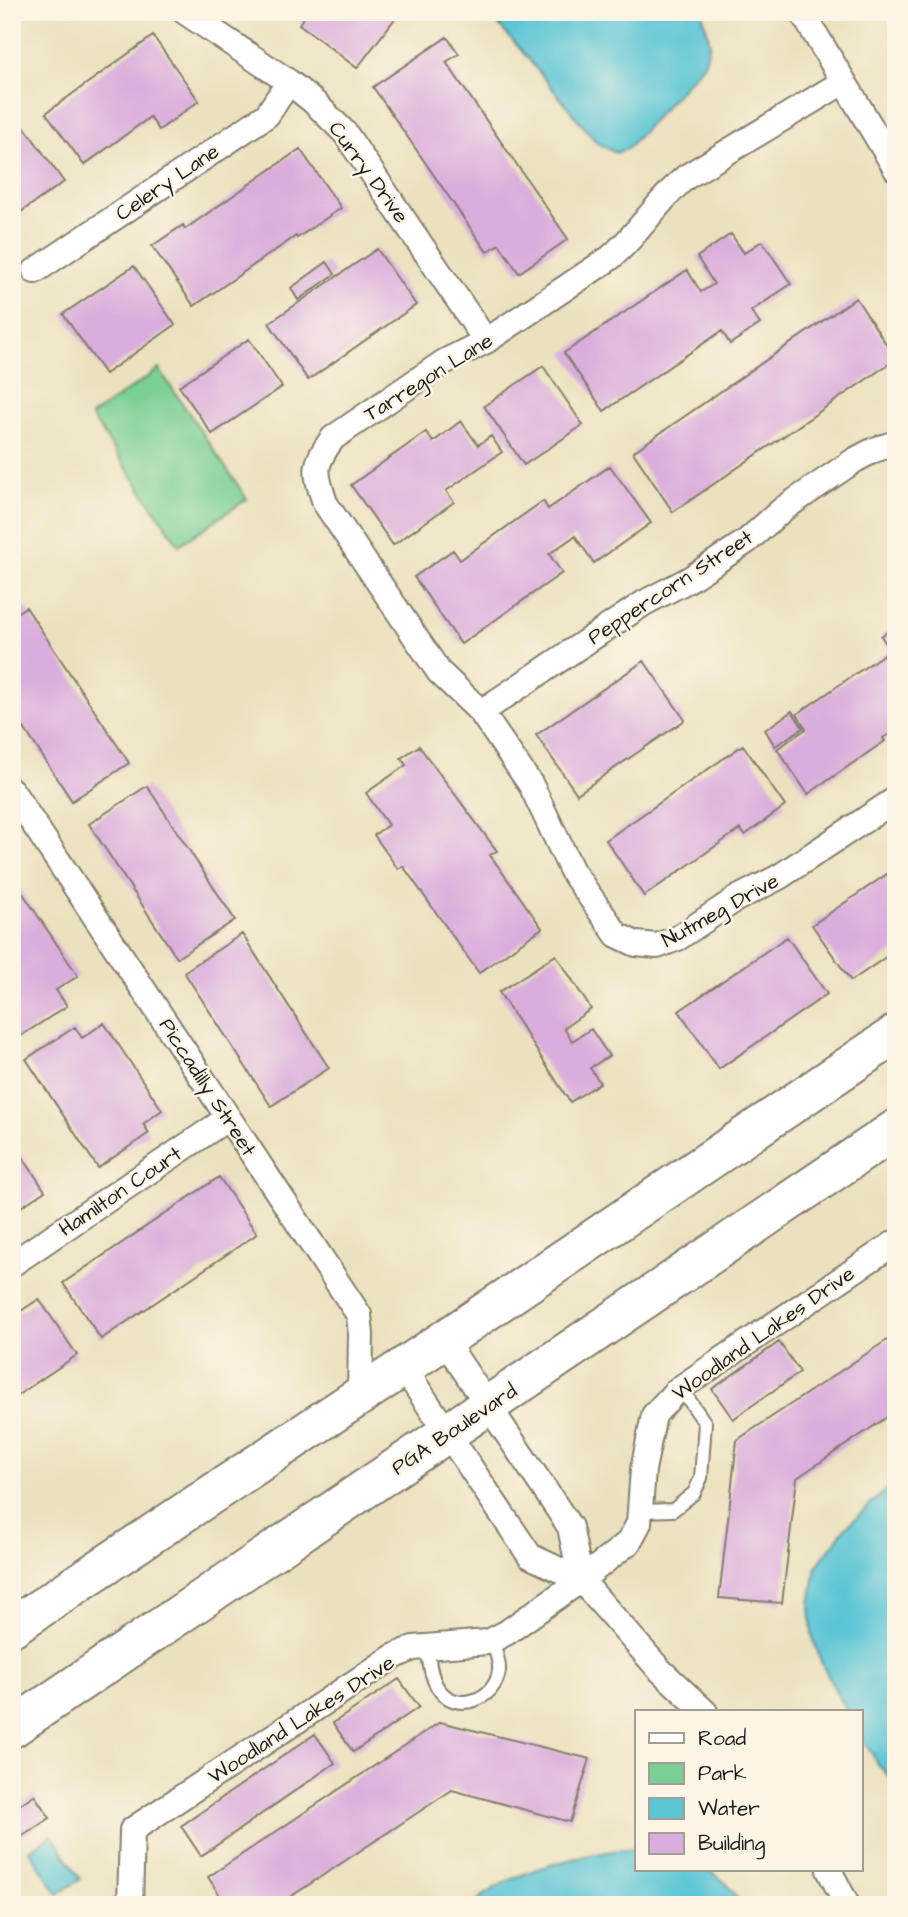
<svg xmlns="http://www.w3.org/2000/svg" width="908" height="1917" viewBox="0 0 908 1917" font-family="'Architects Daughter',sans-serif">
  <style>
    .green { fill: #79cf94; stroke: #4a7658; stroke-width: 2 }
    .water { fill: #5ac5d5; stroke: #3b7078; stroke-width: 2 }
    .building { fill: #daaedc }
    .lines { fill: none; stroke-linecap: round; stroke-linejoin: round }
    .lane-casing { stroke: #847e6d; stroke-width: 16 }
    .street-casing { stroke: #847e6d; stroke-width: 28 }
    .primary-casing { stroke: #847e6d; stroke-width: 42 }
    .lane { stroke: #fff; stroke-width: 12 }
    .street { stroke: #fff; stroke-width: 24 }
    .primary { stroke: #fff; stroke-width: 38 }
    .labels { text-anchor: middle; stroke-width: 5; stroke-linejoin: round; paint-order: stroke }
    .street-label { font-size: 21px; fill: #1c1c1c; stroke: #fcf5e5 }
  </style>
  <rect width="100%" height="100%" fill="#fcf5e5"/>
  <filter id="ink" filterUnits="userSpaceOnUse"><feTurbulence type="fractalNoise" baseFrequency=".0143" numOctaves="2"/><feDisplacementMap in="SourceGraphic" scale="14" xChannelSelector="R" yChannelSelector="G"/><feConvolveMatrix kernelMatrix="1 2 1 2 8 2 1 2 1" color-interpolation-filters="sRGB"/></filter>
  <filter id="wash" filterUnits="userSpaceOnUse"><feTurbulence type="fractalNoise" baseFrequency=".00686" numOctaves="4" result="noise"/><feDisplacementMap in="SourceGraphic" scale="28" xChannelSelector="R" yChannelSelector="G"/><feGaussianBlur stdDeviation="1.57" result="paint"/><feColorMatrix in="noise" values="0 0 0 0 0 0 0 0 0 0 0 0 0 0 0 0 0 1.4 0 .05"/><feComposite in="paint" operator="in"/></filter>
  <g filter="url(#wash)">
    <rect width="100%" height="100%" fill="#ebe1be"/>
    <path class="green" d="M159 369 247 499 179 545 91 416Z"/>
    <path class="water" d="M487 12H702L710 43 704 64 627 149 616 153 597 143 521 50Z
      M896 1481V1785L878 1764 861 1736V1712H847L822 1664 812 1635 810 1604 816 1567 845 1528Z
      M52 1835 81 1879 58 1894 29 1850Z
      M637 1848V1870H710L728 1885 742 1905H473C506 1870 589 1853 637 1848Z"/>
    <g id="blocks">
      <path class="building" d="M308 12H400L357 68 299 24Z
        M882 12H896V17L887 18Z
        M153 36 199 101 159 130 150 117 84 165 46 113Z
        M447 37 459 54 446 62 568 239 519 273 499 244 487 252 373 87Z
        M23 125 64 182 12 218V133Z
        M300 149 341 208 297 238 296 236 194 306 152 246 183 225 185 229Z
        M731 234 744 253 762 241 791 284 751 311 760 324 730 344 722 331 604 411 564 353 687 270 701 292 714 284 697 257Z
        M377 249 416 305 308 380 269 323Z
        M327 262 335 274 298 300 291 288Z
        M134 266 175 325 105 374 63 314Z
        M856 298 896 359 673 512 633 452Z
        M249 339 282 387 212 434 179 386Z
        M543 366 583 425 524 465 484 406Z
        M461 421 478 445 491 436 502 452 446 491 454 502 393 545 351 485 426 432 433 442Z
        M610 466 651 523 594 563 575 536 549 554 562 573 461 644 414 577 453 550 460 560 543 501 548 509Z
        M26 607 129 763 72 801 12 710V616Z
        M896 626V730L883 738 885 741 808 794 777 749 806 729 797 714 890 650 881 636Z
        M644 661 685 720 577 794 536 735Z
        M792 711 803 728 775 746 765 730Z
        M743 745 785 806 745 835 740 829 644 896 606 840Z
        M419 746 497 851 490 855 542 928 479 973 403 866 398 869 374 835 388 825 366 793 406 765 401 758Z
        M147 786 235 920 177 958 89 824Z
        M896 868V950L851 981 812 925Z
        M12 877 78 976 56 990 67 1006 16 1039 12 1032Z
        M242 934 329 1068 271 1106 184 972Z
        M787 937 827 994 719 1069 679 1011Z
        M556 955 591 1009 564 1028 572 1041 591 1029 609 1056 590 1068 600 1083 570 1102 499 992Z
        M104 1023 162 1110 143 1124 149 1133 98 1168 26 1059 75 1027 82 1038Z
        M12 1141 45 1191 12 1213Z
        M219 1177 257 1234 101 1339 63 1283Z
        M39 1299 77 1355 12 1399V1317Z
        M896 1334V1411L797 1478 782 1603 719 1598 737 1440Z
        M779 1342 800 1372 733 1419 712 1389Z
        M399 1679 419 1707 353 1752 333 1723Z
        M440 1722 590 1759 570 1822 452 1790 278 1905H226L208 1877Z
        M315 1734 335 1763 201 1856 181 1826Z
        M34 1795 50 1818 12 1843V1810Z"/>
    </g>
  </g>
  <g filter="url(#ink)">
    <use href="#blocks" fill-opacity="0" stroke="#847e6d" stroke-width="2"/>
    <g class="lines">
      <defs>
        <path id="lane" d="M640 1511 673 1510 694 1493 701 1478 705 1423 689 1400 676 1391
          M427 1646C429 1659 430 1676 438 1688 455 1714 495 1701 499 1671 500 1662 495 1649 492 1640"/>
        <path id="street" d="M185 12 289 82 315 103 345 133 486 341
          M802 12 896 169
          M843 82 686 177C657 201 639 234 610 258L486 341 444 362 333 438C312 466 315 472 325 503L439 672 481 712 531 785 572 871 617 935 636 944 657 946 678 938 736 899 779 877 896 799
          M35 271 267 115 289 82
          M481 712 644 603 688 580 747 541 783 509 855 460 874 450 896 443
          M12 791 359 1315 361 1334 360 1396
          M12 1264 228 1118
          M444 1340 570 1527 581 1580
          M403 1367 530 1556 581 1580 659 1669 705 1712
          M829 1870 847 1905
          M130 1905 132 1830 393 1657 413 1648 488 1642 506 1633 581 1580 629 1542 639 1523 643 1470 654 1415 676 1391 896 1242"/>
        <path id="primary" d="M12 1627 444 1340 896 1034
          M12 1728 896 1129"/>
      </defs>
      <use href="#lane" class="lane-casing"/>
      <use href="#street" class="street-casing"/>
      <use href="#primary" class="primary-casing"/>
      <use href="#lane" class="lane"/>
      <use href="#street" class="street"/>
      <use href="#primary" class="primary"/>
    </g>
  </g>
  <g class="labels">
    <g class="street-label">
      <text transform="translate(369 172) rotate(54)" y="7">Curry Drive</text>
      <text transform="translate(167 182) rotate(-34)" y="7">Celery Lane</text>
      <text transform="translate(428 377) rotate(-32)" y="7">Tarregon Lane</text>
      <text transform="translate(670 587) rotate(-33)" y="7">Peppercorn Street</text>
      <text transform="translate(720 910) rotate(-29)" y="7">Nutmeg Drive</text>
      <text transform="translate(208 1087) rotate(57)" y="7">Piccadilly Street</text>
      <text transform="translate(120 1191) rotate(-34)" y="7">Hamilton Court</text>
      <text transform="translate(763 1333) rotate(-35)" y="7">Woodland Lakes Drive</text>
      <text transform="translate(454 1429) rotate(-34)" y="7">PGA Boulevard</text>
      <text transform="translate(301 1719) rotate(-33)" y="7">Woodland Lakes Drive</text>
    </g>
  </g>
  <rect width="908" height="1917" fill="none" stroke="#fcf5e5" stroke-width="42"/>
  <rect x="635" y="1710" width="228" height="161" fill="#fcf5e5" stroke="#a29e95" stroke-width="2"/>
  <rect x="649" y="1733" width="35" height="10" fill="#ffffff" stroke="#a29e95" stroke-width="2"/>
  <text x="698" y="1745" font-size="21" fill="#1c1c1c">Road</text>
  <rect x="649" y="1763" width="35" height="21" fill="#79cf94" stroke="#a29e95" stroke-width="2"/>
  <text x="698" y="1780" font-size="21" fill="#1c1c1c">Park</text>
  <rect x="649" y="1798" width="35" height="21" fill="#5ac5d5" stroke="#a29e95" stroke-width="2"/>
  <text x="698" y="1815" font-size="21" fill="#1c1c1c">Water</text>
  <rect x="649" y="1833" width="35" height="21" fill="#daaedc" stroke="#a29e95" stroke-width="2"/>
  <text x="698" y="1850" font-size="21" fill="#1c1c1c">Building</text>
</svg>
